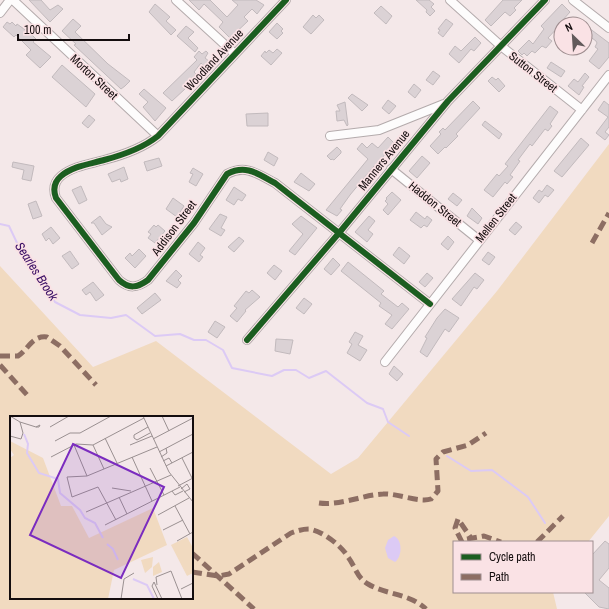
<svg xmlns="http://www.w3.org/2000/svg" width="609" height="609" viewBox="0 0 609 609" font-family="'Archivo Narrow',sans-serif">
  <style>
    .green { fill: #f1dac0; fill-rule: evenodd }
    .water { fill: #dccaf5 }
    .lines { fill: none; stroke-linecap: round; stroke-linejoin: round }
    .stream { stroke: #dccaf5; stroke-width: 2 }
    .building { fill: #dbd2d5; stroke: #c2babd }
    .minor-casing { stroke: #b4abac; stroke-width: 10 }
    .minor { stroke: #fdfcfc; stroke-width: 8 }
    .quiet { stroke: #8d6e63; stroke-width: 5; stroke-dasharray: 10 5; stroke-linecap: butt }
    .cycleway-casing { stroke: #fae2e5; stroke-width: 8 }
    .cycleway { stroke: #1b5e20; stroke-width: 6 }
    .labels { text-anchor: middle; stroke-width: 3.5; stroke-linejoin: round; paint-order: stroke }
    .street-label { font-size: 12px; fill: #140d0e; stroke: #fae2e5 }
    .water-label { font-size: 13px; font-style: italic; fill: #3a0f65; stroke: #fae2e5 }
    .inset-river { fill: none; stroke: #dccaf5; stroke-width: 2 }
    .inset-road { fill: none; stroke: #9a9091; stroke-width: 1 }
    .view { fill: #7b2cbf; fill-opacity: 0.15; stroke: #7b2cbf; stroke-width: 2 }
    .inset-edge { fill: none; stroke: #140d0e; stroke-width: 2 }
  </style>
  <rect width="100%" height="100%" fill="#f4e8e9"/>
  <path class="green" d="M609 144V516L588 542H454V592H553L557 609H0V266L93 367 156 341 331 474 358 458 497 291ZM11 417H192V598H11Z"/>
  <path class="water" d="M394 536C403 540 402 557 395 562L388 558 385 548 388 540Z"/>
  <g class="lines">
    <path class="stream" d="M0 224 9 226 18 245 55 302 80 315 111 318 126 315 155 336 180 334 194 340H206L223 350 232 368 272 376 284 370H296L309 378 326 371 367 403 383 409 388 422 409 436
      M447 456 471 471 492 470 528 497 545 523"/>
  </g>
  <path class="building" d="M29 0H41L50 10 58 5 63 9 50 22Z
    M189 0H210L227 17 238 5 232 0H256L264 5 257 14 252 9 244 17 248 21 230 38 219 27 223 22 204 4 199 10Z
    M416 0H429L434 4 431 7 435 11 430 16 426 12 427 10Z
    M503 0H522L514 8 516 10 510 16 505 12 491 26 485 20Z
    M155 4 170 17 166 21 176 30 171 35 149 12Z
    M562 4 570 12 561 22V30L558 27 548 38 552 41 546 48 542 46 535 53 532 51 527 56 524 53 522 55 518 51 529 40 533 44 544 29 541 26Z
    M381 6 392 16 386 24 374 13Z
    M313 15 316 18 319 15 324 20 311 34 303 27Z
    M73 19 81 26 75 32 108 64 130 81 125 86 121 89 74 45 76 44 62 31Z
    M446 19 453 24 443 37 438 33 440 30 438 29Z
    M7 22 10 24 12 22 16 26 17 24 31 34 36 39 33 42 51 57 40 68 26 55 31 50 16 35 14 37 3 27Z
    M277 23 283 29 281 31 283 33 277 39 269 32Z
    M186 26 194 32 188 38 198 48 195 52 177 36Z
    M589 28 609 43V57L599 69 589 61 598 49 595 47 597 43 596 41 585 33Z
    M475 37 481 43 474 51 471 49 459 63 449 54 455 46 461 51Z
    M277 49 282 53 271 65 261 56 265 51 266 53 269 50 273 53Z
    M199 51 202 54 206 51 208 53 205 58 210 62 205 67 201 63 194 72 197 75 185 87 186 88 172 101 163 93 197 60 194 57Z
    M551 62 565 71 561 77 547 68Z
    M62 65 95 94 86 107 52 77Z
    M433 71 440 76 433 85 426 80Z
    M585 73 589 77 582 86 584 87 579 95 568 86 574 79 578 82Z
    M492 77 496 80 498 78 505 86 499 92 488 81Z
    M414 84 421 90 415 98 408 92Z
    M144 89 166 108 155 121 143 107 148 102 139 94Z
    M352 94 368 105 362 111 348 98Z
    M388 100 396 106 389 114 382 108Z
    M473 101 480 108 456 134 458 136 446 148 445 147 438 154 430 146 441 134 439 132 443 128 445 130Z
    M604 101 609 105V127L605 132 609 135 605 140 596 133 608 117 598 110Z
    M345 102 348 125 347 126 344 120 337 121 336 111H340L337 105Z
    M550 106 558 112 550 124 552 126 548 131 545 129 532 146 530 144 518 160 520 161 510 175 513 177 507 184 505 182 493 197 484 190 497 174 499 176 508 166 505 164Z
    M268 113V126H247L246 114Z
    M89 115 95 120 88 128 82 123Z
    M485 121 502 134 499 139 482 125Z
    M388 137 395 144 379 161 381 163 376 168 374 166 350 195 340 209 342 210 337 216 326 210 368 159 357 149 362 143 367 148 372 143 378 148Z
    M581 138 589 145 562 177 554 171Z
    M337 147 341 151V153L334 160 332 159 331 160 327 156Z
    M268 152 278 158 274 166 264 160Z
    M422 156 430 163 417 178 409 171Z
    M159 158 162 166 147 171 144 162Z
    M13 162 34 166 31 181 22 179 24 170 12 167Z
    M124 167 128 179 121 182 120 179 112 182 108 174Z
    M193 168 203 174 196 186 189 182 193 174 190 173Z
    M301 173 315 184 309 191 294 182Z
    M547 185 554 190 548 197 545 195 539 203 533 198 539 190 542 192Z
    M81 186 87 200 79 204 72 190Z
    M234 187 246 195 242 201 238 199 234 205 226 200Z
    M392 192 401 200 388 215 383 210 388 204 385 201 387 199 386 198Z
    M453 193 462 200 457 206 448 199Z
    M173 198 184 206 177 217 166 209Z
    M36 201 42 216 33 219 28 204Z
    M472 208 482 218 478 224 467 216Z
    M416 212 425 219 427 216 432 220 427 227 424 225 421 228 410 220Z
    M220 214 227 217 221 228 225 230 221 236 209 229Z
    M100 216 106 224 112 227 102 235 94 223H91Z
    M301 216 317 228 295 255 289 251 303 234 292 224Z
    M369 216 375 221 368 230 373 234 367 242 355 232Z
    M516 222 522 227 515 235 509 230Z
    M154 225 156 227 158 225 165 231 155 243 148 238 151 234 148 232Z
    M51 227 60 238 53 244 49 238 46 241 42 234Z
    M448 236 454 242 448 250 441 244Z
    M239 237 244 241 234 252 228 247Z
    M198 242 205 248 200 255 203 257 199 262 189 254Z
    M399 247 410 256 404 264 393 255Z
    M139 249 146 256 135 268 125 258 130 253 132 256Z
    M70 251 79 264 72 269 62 256Z
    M488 252 495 257 489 265 482 260Z
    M333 258 340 265 331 275 324 269Z
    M348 262 384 291 381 294 398 307 402 303 409 309 392 329 385 324 392 315 379 306 381 303 341 271Z
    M274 265 282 271 275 280 267 273Z
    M176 270 182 276 178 280 181 283 177 288 166 281Z
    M427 273 433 278 425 287 419 282Z
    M475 273 484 280 477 289 474 287 461 306 452 299Z
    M93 282 104 295 96 301 90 292 86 295 82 290Z
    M252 290 260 297 245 310 246 311 237 322 230 316 237 308 234 306 246 291 249 293Z
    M155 293 161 300 142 314 137 308Z
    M304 298 312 304 304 314 296 308Z
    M445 309 459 318 449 332 445 329 427 357 420 352 427 338 425 337 437 318Z
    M215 321 225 327 217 338 208 332Z
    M355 332 363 336 358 345 367 350 360 361 347 353 352 344 349 342Z
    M276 339 293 340 290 354 275 351Z
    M394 366 403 374 397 381 389 374Z
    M605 541 609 544V568L599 580 609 588V609L599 607 584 592H592V555Z"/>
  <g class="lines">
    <defs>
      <path id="minor" d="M13 0 158 136
        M176 0 235 54
        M286 0 158 136C143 148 123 155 104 160 90 164 73 166 61 176 54 182 53 190 56 198L119 280C129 289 137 288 148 280L194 223 227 174C246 164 258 174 275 183L430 304
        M450 0 501 46 582 110
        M573 0 609 28
        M0 13 10 0
        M330 136 379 130 444 104
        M391 169 479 240
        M247 340 339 233 448 101 545 0
        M385 362 609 75"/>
    </defs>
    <use href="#minor" class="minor-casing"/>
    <use href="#minor" class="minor"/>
    <path class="quiet" d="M592 243 609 213
      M0 356H18C28 350 32 335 47 337L60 346 96 385
      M0 365 28 396
      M319 503C340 506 362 495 383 494 397 493 419 503 431 499L438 491 436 459 443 452 468 445 486 433
      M467 539 484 536 501 542
      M462 542 455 528 458 519 471 538
      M537 542 563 516
      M192 553 254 609
      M192 572 218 576 229 574 291 533C297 531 302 529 309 529 322 531 341 545 348 557 355 566 357 578 368 584 386 595 409 593 426 609"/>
    <defs>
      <path id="cycleway" d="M286 0 158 136C143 148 123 155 104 160 90 164 73 166 61 176 54 182 53 190 56 198L119 280C129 289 137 288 148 280L194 223 227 174C246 164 258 174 275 183L430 304
        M247 340 339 233 448 101 545 0"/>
    </defs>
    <use href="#cycleway" class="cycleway-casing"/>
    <use href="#cycleway" class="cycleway"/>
  </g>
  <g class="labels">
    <g class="street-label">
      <text transform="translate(214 60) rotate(-47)" y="4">Woodland Avenue</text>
      <text transform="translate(533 72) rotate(38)" y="4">Sutton Street</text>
      <text transform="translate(94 77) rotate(43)" y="4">Morton Street</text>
      <text transform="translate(384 160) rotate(-51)" y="4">Manners Avenue</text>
      <text transform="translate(435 204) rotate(39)" y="4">Haddon Street</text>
      <text transform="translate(496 218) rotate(-52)" y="4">Mellen Street</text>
      <text transform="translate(174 228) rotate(-53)" y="4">Addison Street</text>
    </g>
    <g class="water-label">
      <text transform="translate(37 271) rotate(57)" y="5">Searles Brook</text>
    </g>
  </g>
  <g transform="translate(10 416)">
    <rect width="183" height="183" fill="#f4e8e9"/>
    <path d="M0 25 33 42 51 90H62L79 122 143 92 157 129 104 154 98 183H0V42L4 39 0 33ZM177 121 183 132V157L177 160 161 129ZM143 141 142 151 135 157 131 144ZM149 146 152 156 143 160V151Z" fill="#f1dac0"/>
    <path class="inset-river" d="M14 18 18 28 17 37 29 57 48 63 50 77 70 94 75 102 85 107 93 122M97 128 103 133 108 144M123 163 137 169 144 183"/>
    <path class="inset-road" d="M0 0 10 6 26 11 30 9 29 11H26M133 0 159 56 183 86M152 0 159 15M40 11 59 0M138 11 124 19V22L127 24 140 17M0 20 11 23 13 17 10 6M95 22 107 47M143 23 183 2M45 25 60 17H70L101 0M64 29 77 60M83 29 94 53M120 29 142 20M149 36 183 18M41 41 66 28 83 29 134 2M122 41 142 85M151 41 157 37 156 32M172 42 182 62M153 45 159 42 162 47M156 50 183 36M140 52 154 79M168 70 183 62M102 72 121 75M171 73 177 68 180 73 174 76M162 75 165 79 173 75M109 81 117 98M165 90 180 118M76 96 161 59M148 99 179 82M106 104 88 71 62 81 57 61 77 60 147 31M95 109 170 71M153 114 173 104M167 125 183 116M147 169 146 161 161 155 172 183M171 173 183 167M111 183 114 163 124 157M148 183 142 170 144 166 152 183"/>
    <path class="view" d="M63 28 154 71 111 162 20 119Z"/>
    <rect width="183" height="183" class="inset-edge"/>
  </g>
  <rect x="453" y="541" width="140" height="52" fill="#fae2e5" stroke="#9e8d8f"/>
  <rect x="461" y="554" width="20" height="6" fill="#1b5e20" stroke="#9e8d8f"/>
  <text x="489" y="561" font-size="12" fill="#140d0e">Cycle path</text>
  <rect x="461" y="574" width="20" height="6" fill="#8d6e63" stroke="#9e8d8f"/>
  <text x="489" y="581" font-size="12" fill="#140d0e">Path</text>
  <g transform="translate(573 36) rotate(335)"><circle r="19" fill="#fae2e5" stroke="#9e8d8f"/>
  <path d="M0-3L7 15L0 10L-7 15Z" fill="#625a5b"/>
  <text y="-6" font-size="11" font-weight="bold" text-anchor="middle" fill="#140d0e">N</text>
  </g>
  <path d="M18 34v6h111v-6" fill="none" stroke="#140d0e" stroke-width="2"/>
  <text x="24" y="34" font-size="12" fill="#140d0e" stroke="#fae2e5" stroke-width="3" paint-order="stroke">100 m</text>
</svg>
